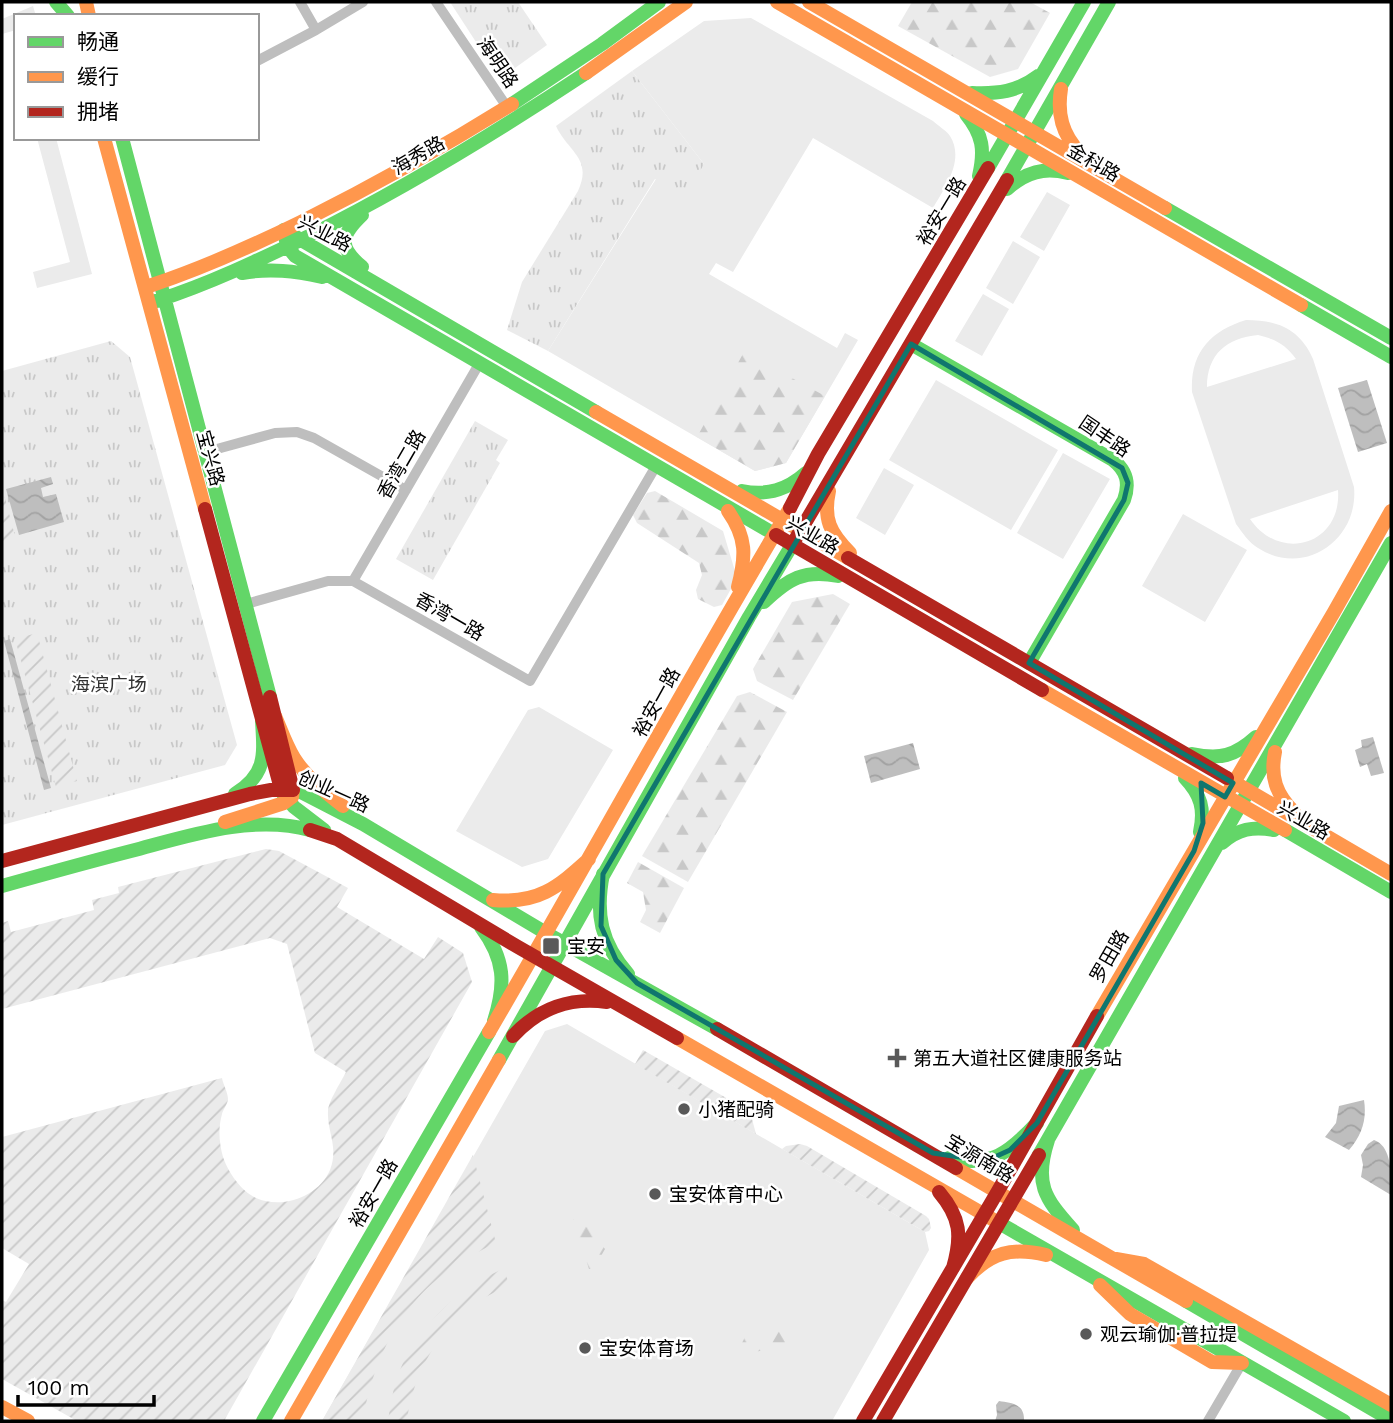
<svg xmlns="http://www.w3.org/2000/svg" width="1393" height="1423" viewBox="0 0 1393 1423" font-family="'Work Sans','Noto Sans SC',sans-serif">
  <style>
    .grass { fill: #ebebeb; fill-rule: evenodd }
    .forest { fill: url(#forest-firs) }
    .park { fill: url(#park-tufts) }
    .garden { fill: url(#garden-furrows) }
    .water { fill: url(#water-waves) }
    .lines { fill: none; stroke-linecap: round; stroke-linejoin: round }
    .street { stroke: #bebebe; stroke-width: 10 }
    .fast { stroke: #63d668; stroke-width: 14 }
    .slow { stroke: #ff974d; stroke-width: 14 }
    .jam { stroke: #b3261e; stroke-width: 14 }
    .marked { fill: none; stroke: #0f766e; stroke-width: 5; stroke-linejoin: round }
    .poi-dot { fill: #595959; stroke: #fff; stroke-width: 2.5 }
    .labels { text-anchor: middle; stroke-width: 5; stroke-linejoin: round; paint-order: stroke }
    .street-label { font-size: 19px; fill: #000; stroke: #fff }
    .park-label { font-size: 19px; fill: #323232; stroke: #fff }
    .poi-label { font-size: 19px; fill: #000; stroke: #fff; text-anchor: start }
  </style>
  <defs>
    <pattern id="forest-firs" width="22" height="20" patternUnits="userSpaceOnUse" patternTransform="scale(1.75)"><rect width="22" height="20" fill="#ebebeb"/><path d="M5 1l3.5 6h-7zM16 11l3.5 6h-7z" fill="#c8c8c8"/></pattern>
    <pattern id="park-tufts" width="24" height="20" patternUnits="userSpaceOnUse" patternTransform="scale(1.75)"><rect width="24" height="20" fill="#ebebeb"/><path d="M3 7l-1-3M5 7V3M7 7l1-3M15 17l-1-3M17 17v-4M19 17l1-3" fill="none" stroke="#c8c8c8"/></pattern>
    <pattern id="garden-furrows" width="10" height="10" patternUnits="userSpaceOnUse" patternTransform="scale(1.75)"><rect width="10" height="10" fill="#ebebeb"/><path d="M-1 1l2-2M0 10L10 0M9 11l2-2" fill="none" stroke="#c8c8c8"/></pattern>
    <pattern id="water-waves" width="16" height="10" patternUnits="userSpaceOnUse" patternTransform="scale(1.75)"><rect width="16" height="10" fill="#bebebe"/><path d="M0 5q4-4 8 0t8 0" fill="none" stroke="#a2a2a2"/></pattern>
  </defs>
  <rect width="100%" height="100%" fill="#fff"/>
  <path class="grass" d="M33 6 36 16H16V30L2 34V19Z
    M751 18 933 121C938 126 946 130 950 136 965 160 945 187 933 208L813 138 733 272 716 263 709 274 837 348 845 333 858 340 786 463 755 471 548 351 656 179 704 164 632 71 704 21Z
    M37 138H56L92 274 37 288 33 272 70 262Z
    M1047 192 1070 205 1044 251 1020 237Z
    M1013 241 1040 257 1013 304 986 288Z
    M983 294 1009 309 982 356 955 341Z
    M1246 320C1277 320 1300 329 1313 359L1354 487C1359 540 1304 578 1258 548 1249 543 1242 532 1236 524L1192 392C1190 353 1210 331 1246 320ZM1258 335C1275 339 1286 345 1296 359L1207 387C1207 354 1227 338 1258 335ZM1338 490C1342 545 1280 563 1250 519Z
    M936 380 1058 450 1011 530 889 460Z
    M1063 453 1110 479 1063 559 1017 533Z
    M884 468 914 485 885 535 856 518Z
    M1183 514 1247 550 1205 622 1142 586Z
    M539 707 613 750 548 859 522 867 456 831 528 710Z
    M567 1024 925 1232 929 1250 832 1421H322L545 1031Z"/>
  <path class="forest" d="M912 2H1030L1050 13 1018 69 990 77 898 26Z
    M744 352 825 396 786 463 755 471 697 437Z
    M655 491 723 531 737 578 722 605 714 607 698 599 696 590 702 575 699 563 637 523 633 515 647 493Z
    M833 594 850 604 793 700 757 681 753 669 792 602Z
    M750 692 787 712 688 882 642 856 737 696Z
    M638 862 684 888 660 933 640 922 646 910 643 892 627 883Z
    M576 1208 590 1216 595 1237 605 1249 594 1268 589 1269 573 1220Z
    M784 1330 799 1340 741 1356 738 1351 748 1331 762 1334Z"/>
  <path class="park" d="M450 2H518L547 45 504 76 489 62Z
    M632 71 704 164 685 197 655 179 548 351 507 330 522 282 578 191C593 158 568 152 556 126Z
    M111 341 130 357 237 745 225 765 2 825V371Z
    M475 421 508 440 496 460 500 463 433 580 396 559Z"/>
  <path class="garden" d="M2 487 16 540 2 544Z
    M37 633 77 781 56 787 15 639Z
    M266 849 279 851 348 888 337 907 424 959 438 937 463 953 472 982 224 1421H77L2 1379V1300L6 1302 29 1264 2 1248V1137L222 1078C223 1084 228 1093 228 1099 228 1103 223 1110 222 1114 218 1128 219 1143 223 1157 228 1172 241 1191 256 1198 283 1210 319 1196 330 1170 339 1146 327 1133 328 1111 328 1102 341 1082 346 1072L315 1053 287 944 270 938 2 1009V923L8 921 11 932 94 910 92 900 119 893 118 887Z
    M643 1050 742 1107 752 1119 756 1134 635 1064Z
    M800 1144 807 1146 926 1216 929 1219 931 1228 929 1231 925 1232 782 1149 786 1146Z
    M473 1155 496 1243C440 1269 405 1301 380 1359 372 1379 366 1399 363 1421H322Z
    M504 1268 509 1285C499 1290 488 1295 479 1301 439 1328 413 1373 407 1421H388C391 1402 394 1381 403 1363 418 1333 443 1305 471 1286 481 1279 493 1274 504 1268Z"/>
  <path class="water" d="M1367 380 1387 443 1358 452 1338 388Z
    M51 477 53 484 41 488 43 497 56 494 64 522 19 535 6 489Z
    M10 639 51 788 44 790 4 641Z
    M1373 737 1384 773 1371 776 1367 764 1360 767 1355 750 1362 747 1361 740Z
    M913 743 920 769 871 783 864 756Z
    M1364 1100C1367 1119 1362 1135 1349 1150L1325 1137 1336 1123 1339 1106Z
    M1374 1140C1393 1147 1391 1176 1391 1195L1361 1177 1363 1165 1361 1155 1368 1144Z
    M999 1401C1012 1403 1025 1404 1024 1421H995L997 1415 996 1405Z"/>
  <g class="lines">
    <path class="street" d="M300 2 316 30
      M436 2 507 107
      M257 61 316 30 363 2
      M206 452 275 433 297 432 314 438 406 490
      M353 581 479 364
      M246 604 328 581H353L530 681 656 466
      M1208 1421 1242 1363"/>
    <path class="fast" d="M56 2 68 16
      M972 93C998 94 1017 92 1038 76
      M512 104 602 44 659 2
      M966 114C983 135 985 150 979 176
      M122 138 270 697
      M988 168 1084 2
      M1007 180 1109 2
      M1007 189C1026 172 1044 167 1068 173
      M1165 208 1391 338
      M362 215C340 236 338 247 362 267
      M284 230 287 246 295 256 776 535
      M284 230 596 412
      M242 273C270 268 295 271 322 277
      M156 301C209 284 259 260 309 236 405 188 497 132 586 73
      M1301 305 1391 357
      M911 344 1113 460C1127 471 1130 483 1124 500L1029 663
      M742 491C767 496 787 490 806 473
      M764 602C788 579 804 569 838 576
      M1192 754C1220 760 1235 756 1256 737
      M1185 778C1201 795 1205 809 1200 832
      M292 790 301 792 363 824 546 933 717 1029
      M235 794C267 774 264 755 262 721
      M283 794 294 807 324 830
      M1285 830 1391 892
      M1222 843C1238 829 1253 826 1274 830
      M603 874C595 914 601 943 628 974
      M2 886C45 874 88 862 131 851 188 836 252 814 310 830
      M481 927C505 959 506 984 494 1021
      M499 1060 749 617 792 545
      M1048 1140C1034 1183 1044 1198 1073 1230
      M1039 1155 1391 543
      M949 1158C991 1168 1009 1153 1037 1123
      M999 1223 1344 1421
      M1186 1301 1391 1420
      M263 1421 489 1032"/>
    <path class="slow" d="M86 2 89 16
      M777 2 1301 305
      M809 2 1165 208
      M586 73 686 2
      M1061 89C1057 114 1062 134 1080 153
      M104 138 205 509
      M152 285C203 268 252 246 301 222 373 186 443 147 512 104
      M596 412 848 558
      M829 491C823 519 830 533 850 553
      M728 511C747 538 746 556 738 587
      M1042 690 1285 830
      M275 716C281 730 286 745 294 758 306 777 325 792 343 806
      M1275 752C1270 777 1276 794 1294 812
      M1227 778 1391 874
      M225 822 284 803 292 797 293 790
      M493 900C538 904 557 888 589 859
      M1097 1016 1334 612 1391 511
      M489 1032C590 858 687 681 790 508
      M677 1038 999 1223
      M956 1168 1186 1301
      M1116 1259 1144 1264 1391 1405
      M967 1278C991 1252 1012 1247 1046 1255
      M1100 1285 1130 1314 1212 1362 1242 1363
      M2 1407 28 1421
      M291 1421 499 1060"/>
    <path class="jam" d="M790 508 818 454 988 168
      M205 509 281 789
      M776 535 1042 690
      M792 545 1007 180
      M848 558 1227 778
      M270 697 293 790
      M310 830 337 839 518 947 677 1038
      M2 861 250 794 271 790H292
      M717 1029 956 1168
      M513 1036C539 1008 569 997 607 1002
      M939 1192C961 1218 962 1236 953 1268
      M863 1421 998 1191 1097 1016
      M883 1421 1039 1155"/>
  </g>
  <path class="marked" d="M911 344 1122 468 1128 483 1124 500 1029 663 1233 783 1225 797 1201 783 1203 823 1194 851 1037 1123 1010 1150 986 1161 933 1153 637 983 616 960 601 926 603 874Z"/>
  <g class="poi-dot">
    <rect x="542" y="937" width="18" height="18" rx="3.5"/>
    <path d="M893.5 1047.5h7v7h7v7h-7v7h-7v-7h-7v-7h7z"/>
    <circle cx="684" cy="1109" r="7"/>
    <circle cx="655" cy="1194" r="7"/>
    <circle cx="1086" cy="1334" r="7"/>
    <circle cx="585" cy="1348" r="7"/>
  </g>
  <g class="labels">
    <g class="street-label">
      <text transform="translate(498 62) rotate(56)" y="7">海明路</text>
      <text transform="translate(418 155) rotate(-30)" y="7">海秀路</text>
      <text transform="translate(1094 162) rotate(30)" y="7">金科路</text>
      <text transform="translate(941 211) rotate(-59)" y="7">裕安一路</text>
      <text transform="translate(325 233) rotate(27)" y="7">兴业路</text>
      <text transform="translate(1105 436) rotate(34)" y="7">国丰路</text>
      <text transform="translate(211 458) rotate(75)" y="7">宝兴路</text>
      <text transform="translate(401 464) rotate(-60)" y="7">香湾二路</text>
      <text transform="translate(813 535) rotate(30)" y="7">兴业路</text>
      <text transform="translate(450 616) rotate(30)" y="7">香湾一路</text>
      <text transform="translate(656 702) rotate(-61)" y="7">裕安一路</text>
      <text transform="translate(334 791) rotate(24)" y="7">创业一路</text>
      <text transform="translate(1304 820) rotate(30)" y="7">兴业路</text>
      <text transform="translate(1109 956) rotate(-60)" y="7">罗田路</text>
      <text transform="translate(980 1158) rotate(31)" y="7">宝源南路</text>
      <text transform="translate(373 1193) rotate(-60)" y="7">裕安一路</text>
    </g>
    <g class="park-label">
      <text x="109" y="691">海滨广场</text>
    </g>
    <g class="poi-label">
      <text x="567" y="953">宝安</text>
      <text x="913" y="1065">第五大道社区健康服务站</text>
      <text x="698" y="1116">小猪配骑</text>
      <text x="669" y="1201">宝安体育中心</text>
      <text x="1100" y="1341">观云瑜伽·普拉提</text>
      <text x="599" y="1355">宝安体育场</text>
    </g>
  </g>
  <rect width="1393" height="1423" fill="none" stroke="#000000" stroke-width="7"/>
  <rect x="14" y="14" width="245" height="126" fill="#ffffff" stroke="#999999" stroke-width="2"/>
  <rect x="28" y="37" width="35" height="10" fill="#63d668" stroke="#999999" stroke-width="2"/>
  <text x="77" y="49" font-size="21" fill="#000000">畅通</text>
  <rect x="28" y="72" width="35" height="10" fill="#ff974d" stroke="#999999" stroke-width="2"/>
  <text x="77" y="84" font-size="21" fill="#000000">缓行</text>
  <rect x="28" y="107" width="35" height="10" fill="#b3261e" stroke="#999999" stroke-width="2"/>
  <text x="77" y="119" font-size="21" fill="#000000">拥堵</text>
  <path d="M18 1395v10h136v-10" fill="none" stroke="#000000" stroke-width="3.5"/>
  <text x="28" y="1395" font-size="21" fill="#000000" stroke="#ffffff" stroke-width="5" paint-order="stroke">100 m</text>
</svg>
